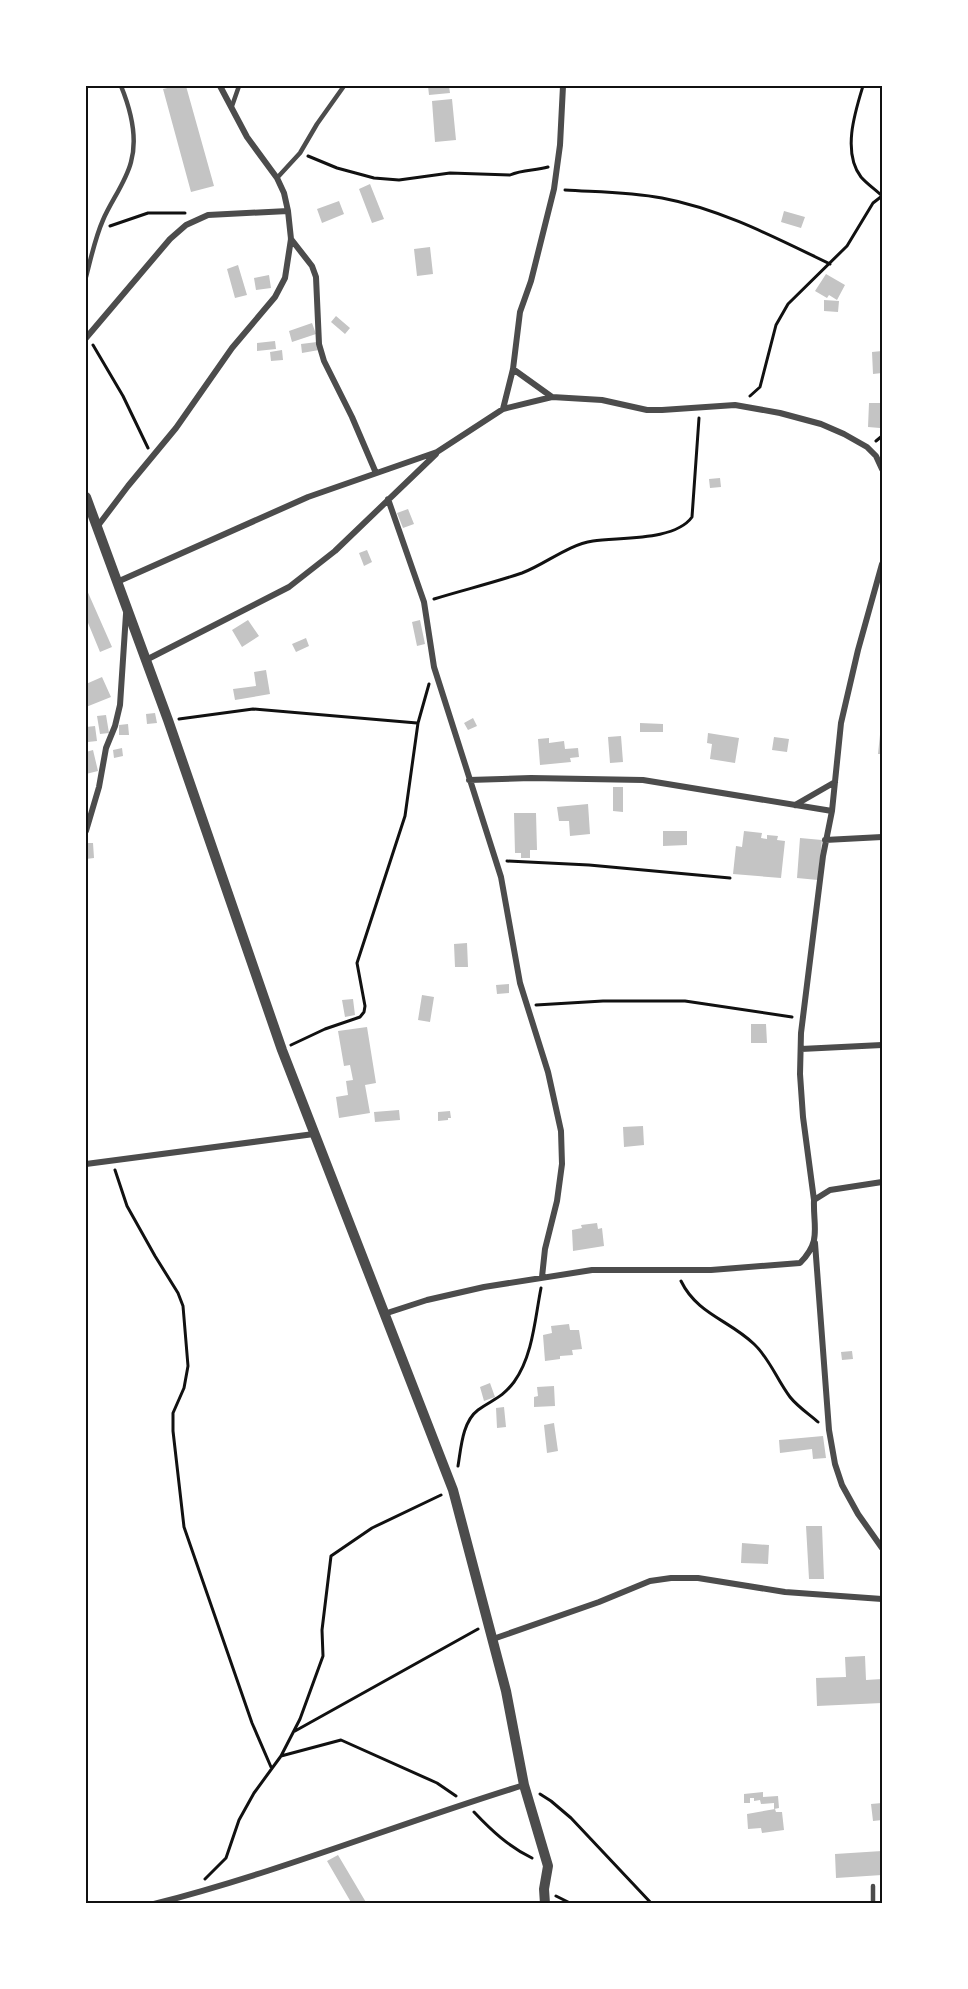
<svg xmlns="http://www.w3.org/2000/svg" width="968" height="1989" viewBox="0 0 968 1989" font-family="Jost,sans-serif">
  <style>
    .building { fill: #c4c4c4 }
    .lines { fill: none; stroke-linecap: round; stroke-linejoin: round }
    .path { stroke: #111; stroke-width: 3 }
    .service { stroke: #4c4c4c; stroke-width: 4.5 }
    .minor { stroke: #4c4c4c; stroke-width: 6 }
    .tertiary { stroke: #4c4c4c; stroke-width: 10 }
    .neatline { fill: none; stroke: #111; stroke-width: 2 }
  </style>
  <rect width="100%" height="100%" fill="#fff"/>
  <path class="building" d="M176 86H186L214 186 191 192 163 89Z
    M428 86H449L450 93 429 95Z
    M452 99 456 140 435 142 432 101Z
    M370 184 384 219 372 223 359 189Z
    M339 201 344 214 322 223 317 209Z
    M784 211 805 217 801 228 781 222Z
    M430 247 433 274 417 276 414 249Z
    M238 265 247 295 235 298 227 269Z
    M826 274 845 285 837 300 829 295 827 298 815 291Z
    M269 275 271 288 256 290 254 278Z
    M824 300 839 301 838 312 824 311Z
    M336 316 350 328 345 334 331 322Z
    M312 323 316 334 292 342 289 331Z
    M275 341 276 349 257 351V343Z
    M317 342 319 350 302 353 301 344Z
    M282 350 283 360 271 361 270 352Z
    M882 351V373L873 374 872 352Z
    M869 403H882L880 428 868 427Z
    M720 478 721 487 710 488 709 479Z
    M408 509 414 524 403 528 397 513Z
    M367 550 372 562 364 566 359 553Z
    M86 588 112 647 100 652 86 618Z
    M248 620 259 636 242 647 232 630Z
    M420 620 425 644 417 646 412 622Z
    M306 638 309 646 296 652 292 644Z
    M266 670 270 694 235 700 233 689 256 686 254 672Z
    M102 677 111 697 86 707V684Z
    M155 713 157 723 147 724 146 714Z
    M106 715 109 733 100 734 97 716Z
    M473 718 477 726 468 730 464 723Z
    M640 723 663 724V732H640Z
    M128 724 129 735H119V725Z
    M881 725H882V754H878Z
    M95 726 97 741 88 742 86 727Z
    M708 733 739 738 735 763 710 759 712 744 707 743Z
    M621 736 623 762 610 763 608 737Z
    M774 737 789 739 787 752 772 750Z
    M549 738V743L564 741 565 749 578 748 579 757 570 758 571 762 540 765 538 739Z
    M122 748 123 756 114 758 113 750Z
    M93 750 98 771 86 774V752Z
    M613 787H623V812L613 811Z
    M588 804 590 834 570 836 569 821H559L557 807Z
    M514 813H536L537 850H530V858H521V853H515Z
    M663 831H687V845L663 846Z
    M744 831 762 833 761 838 767 839V835L778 836 777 840 785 841 781 878 733 874 736 846 742 847Z
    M800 838 822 840 818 880 797 878Z
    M86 843H93L94 858 86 859Z
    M467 943 468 967H455L454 944Z
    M509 984V993L497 994 496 985Z
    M422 995 434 997 430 1022 418 1020Z
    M353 999 355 1015 345 1017 342 1000Z
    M751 1024H766L767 1043H751Z
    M367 1027 376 1083 365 1085 370 1113 339 1118 336 1097 348 1095 346 1081 353 1080 350 1065 344 1066 338 1031Z
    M399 1110 400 1120 375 1122 374 1112Z
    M450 1111 451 1118H448V1120L438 1121V1112Z
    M643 1126 644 1145 624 1147 623 1127Z
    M597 1223 598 1229 602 1228 604 1246 573 1251 572 1230 582 1228 581 1225Z
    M569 1324 570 1330H579L582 1349 572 1350 573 1355 560 1356V1359L545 1361 543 1335 552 1333 551 1326Z
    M852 1351 853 1359 842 1360 841 1352Z
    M490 1383 495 1397 484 1401 480 1387Z
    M554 1386 555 1406 534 1407V1397L538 1396 537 1387Z
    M504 1407 506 1427 497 1428 496 1408Z
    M554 1423 558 1451 547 1453 544 1425Z
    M823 1436 826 1458 813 1459 812 1449 780 1453 779 1440Z
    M806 1526H822L824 1579H809Z
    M742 1543 769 1545 768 1564 741 1563Z
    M865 1656 866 1680 882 1679V1703L817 1706 816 1678 846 1677 845 1657Z
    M763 1792V1797L778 1796 779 1808 774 1809V1803L761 1804 760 1800 754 1801V1798H750V1803H744V1794Z
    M882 1803V1820L873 1821 871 1804Z
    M775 1809 776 1812H782L784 1830 762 1833 761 1828 748 1829 747 1814Z
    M882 1851V1875L836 1878 835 1854Z
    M338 1855 367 1904H352L327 1861Z"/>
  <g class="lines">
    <path class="path" d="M863 86C855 112 842 152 861 177 867 184 876 190 882 196
      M308 156 337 168 374 178 399 180 450 173 510 175C523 169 535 171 548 167
      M565 190C597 192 630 192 662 198 721 209 776 238 830 264
      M110 226 148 213H185
      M93 345 123 396 148 448
      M750 396 760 387 776 325 788 304 847 246 873 203 882 196
      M876 441 882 436
      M434 599C463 590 493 583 522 573 546 564 567 545 593 541 620 537 675 541 692 517L699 418
      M179 719 253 709 417 723
      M507 861 589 865 730 878
      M536 1005 603 1001H685L792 1017
      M291 1045 325 1029 360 1017 364 1012 365 1006 357 963 405 816 418 723 429 684
      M115 1170 127 1206 155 1256 178 1293 183 1306 188 1366 184 1388 173 1413V1431L184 1527 252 1723 271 1767
      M681 1281C697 1314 729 1320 754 1344 770 1359 777 1380 790 1397 798 1407 809 1414 818 1422
      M458 1466C461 1449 462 1422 478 1410 493 1399 501 1399 514 1382 533 1356 535 1318 541 1288
      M295 1731 478 1629
      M281 1756 341 1740 437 1783 456 1796
      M540 1794 551 1801 571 1818 652 1904
      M474 1812C492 1831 508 1846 532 1858
      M205 1879 226 1858 239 1820 254 1793 281 1756 300 1719 323 1656 322 1630 331 1556 372 1528 441 1495
      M556 1896 572 1904"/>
    <path class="service" d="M232 106 239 86
      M277 178 300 153 317 124 344 86
      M86 277C91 258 95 238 103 220 111 201 126 182 131 162 138 137 130 108 121 86
      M873 1904V1886"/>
    <path class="minor" d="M291 239 312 266 316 277 319 344 324 361 352 417 376 473
      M86 338 170 239 186 225 208 215 288 211
      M513 369 552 397
      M503 409 513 369 520 312 531 281 554 189 560 145 563 86
      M388 499 424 602 434 667 501 877 520 983 548 1072 561 1131 562 1164 557 1201 545 1249 542 1277
      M97 527 128 486 176 428 232 348 275 297 285 278 291 239 288 211 284 193 277 178 247 137 220 86
      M117 582 308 497 437 452 503 409 552 397 602 400 647 410H662L735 405 780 413 821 424 844 434 867 447 876 456 882 469
      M146 660 289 587 335 551 436 454
      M469 780 531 778 643 780 832 811
      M795 805 835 782
      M86 831 99 787 106 748 115 726 120 705 126 614
      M825 840 882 837
      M801 1049 882 1045
      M86 1164 314 1134
      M814 1200 803 1117 800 1074 801 1033 823 856 832 811 841 723 858 650 882 564
      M815 1243 829 1430 835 1464 842 1485 858 1514 882 1548
      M384 1314 427 1300 484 1287 592 1270H711L800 1263C822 1241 813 1228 814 1200L830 1190 882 1182
      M493 1639 599 1602 650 1581 671 1578H698L785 1592 882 1599
      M154 1904C280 1872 400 1823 524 1785"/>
    <path class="tertiary" d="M86 497 168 720 282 1050 453 1490 506 1691 524 1785 548 1866 544 1889 545 1904"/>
  </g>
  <rect width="968" height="1989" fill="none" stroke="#ffffff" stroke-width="174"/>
  <rect x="87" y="87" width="794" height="1815" class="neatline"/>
</svg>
